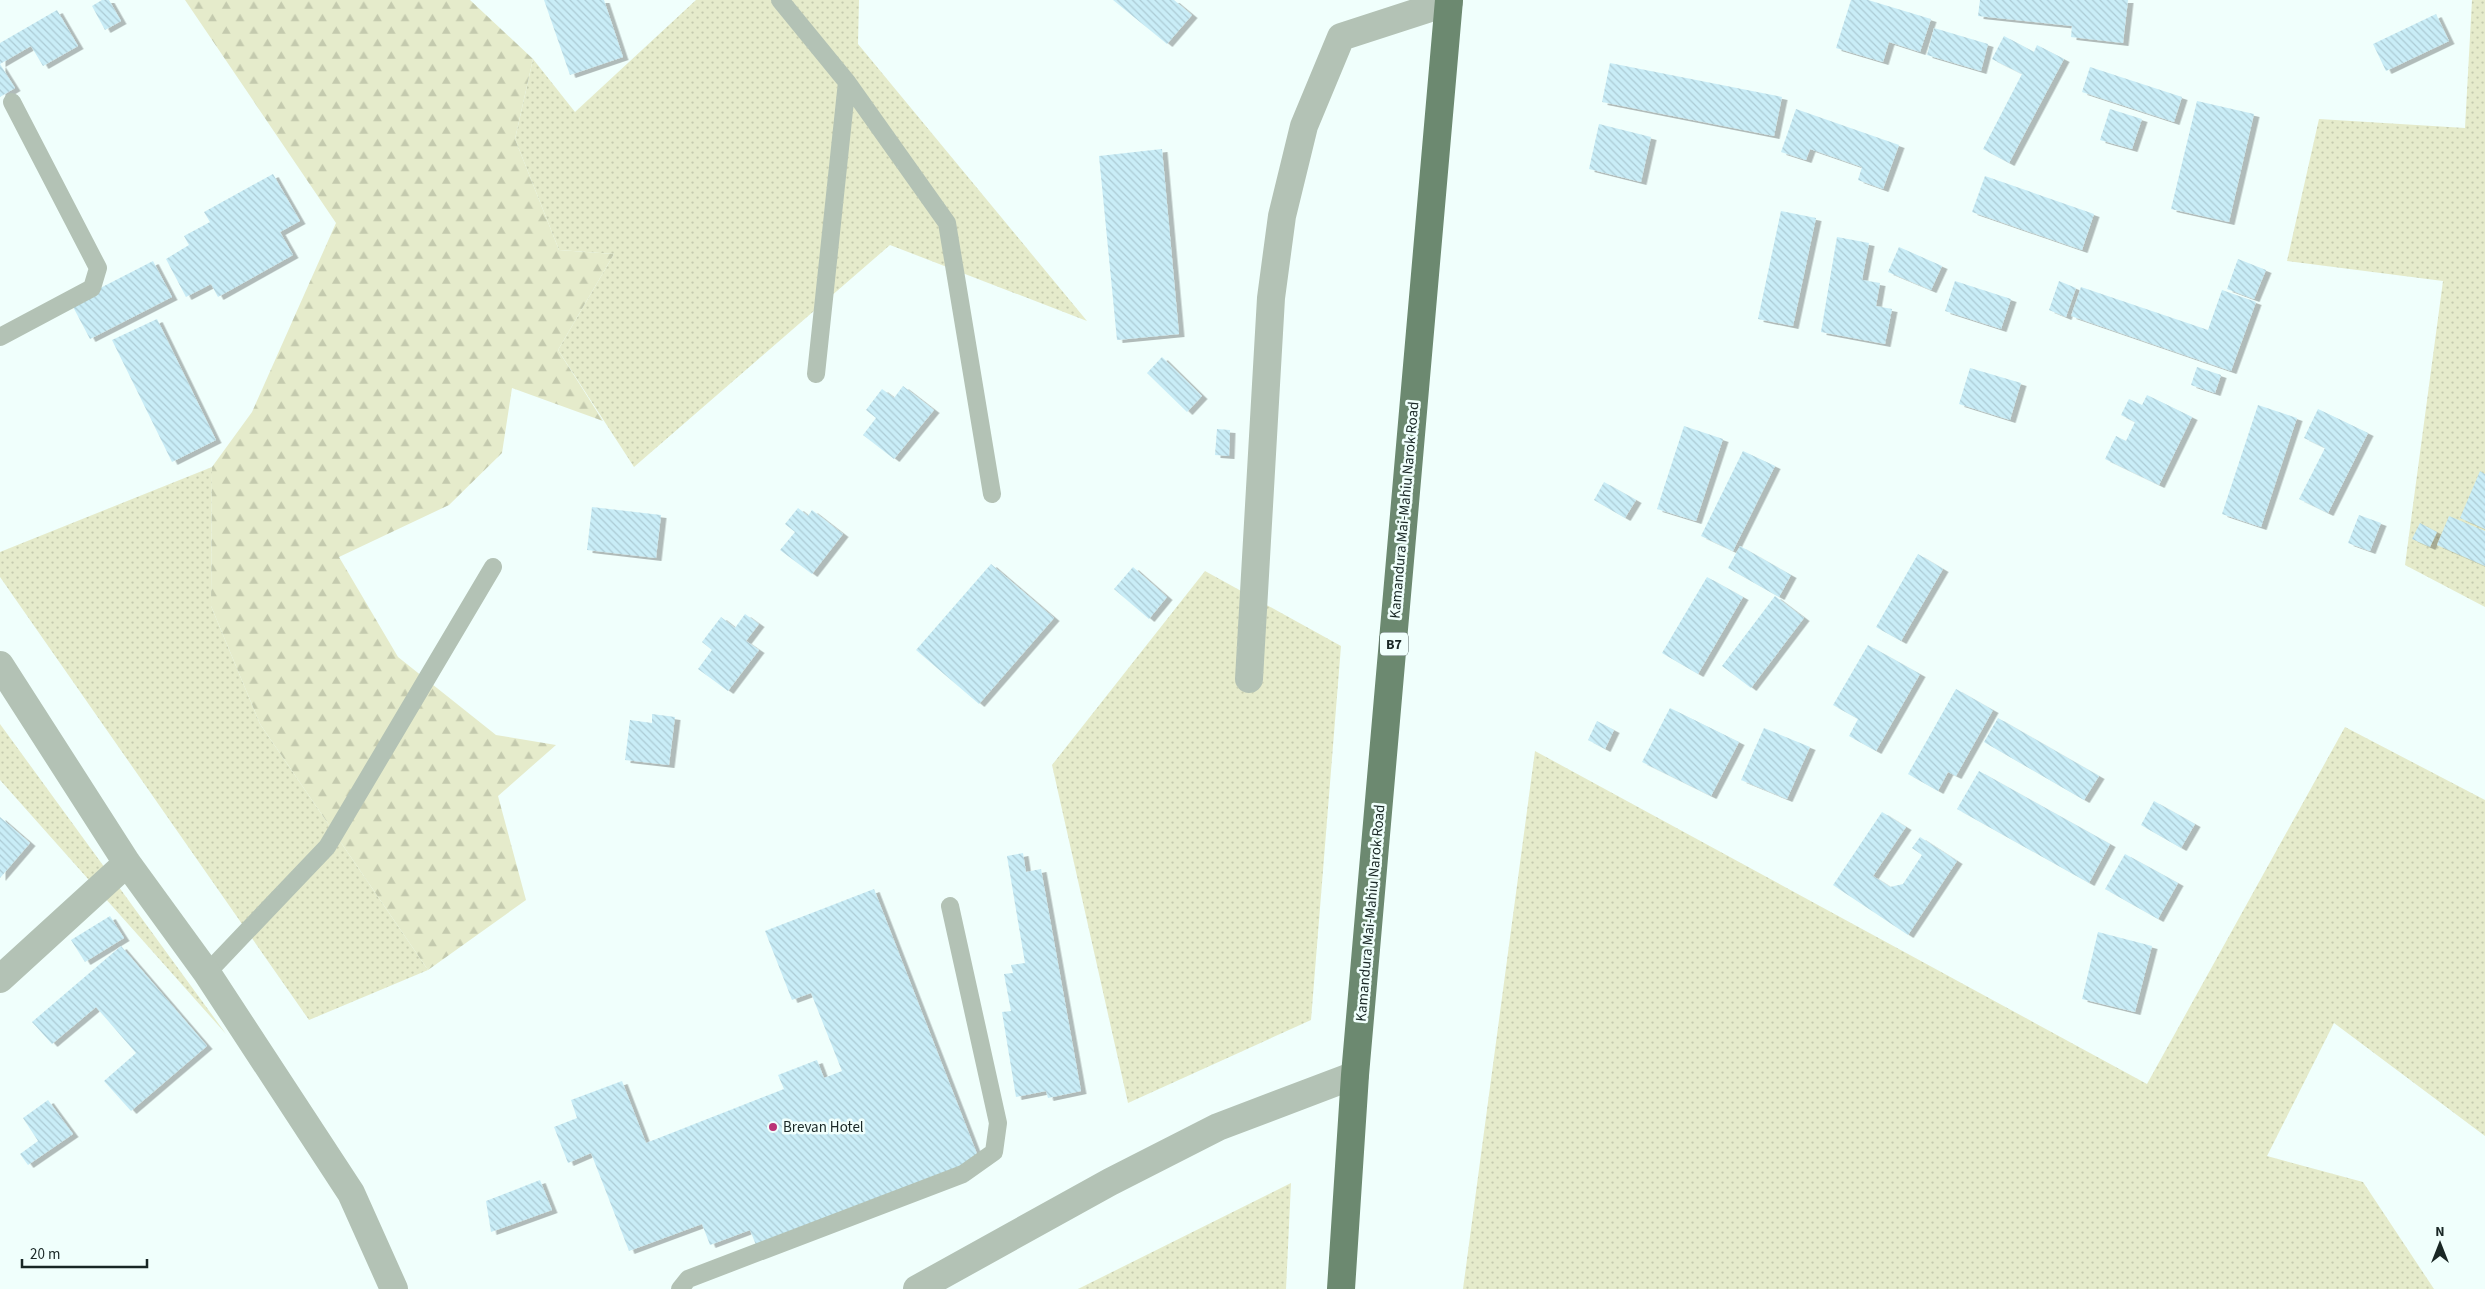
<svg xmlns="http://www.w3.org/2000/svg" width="2485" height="1289" viewBox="0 0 2485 1289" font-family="'Source Sans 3',sans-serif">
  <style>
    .grass { fill: url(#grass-dots) }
    .forest { fill: url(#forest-firs) }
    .building { fill: url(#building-back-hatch); filter: url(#shadow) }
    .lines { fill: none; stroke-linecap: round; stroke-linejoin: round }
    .service { stroke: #b3c2b5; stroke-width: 18 }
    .minor { stroke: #b3c2b5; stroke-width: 28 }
    .trunk { stroke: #6c8970; stroke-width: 28 }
    .poi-dot { fill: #ba3375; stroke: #f0fffc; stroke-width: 2 }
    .labels { text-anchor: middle; stroke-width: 5; stroke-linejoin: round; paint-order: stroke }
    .shield { fill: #f0fffc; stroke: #5a6866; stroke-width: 1 }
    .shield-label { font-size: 14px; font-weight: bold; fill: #192725 }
    .street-label { font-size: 15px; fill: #192725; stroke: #f0fffc }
    .poi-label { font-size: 15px; fill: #192725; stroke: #f0fffc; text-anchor: start }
  </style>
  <defs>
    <pattern id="grass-dots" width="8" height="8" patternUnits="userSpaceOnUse" patternTransform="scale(1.25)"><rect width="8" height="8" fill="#e5ebcb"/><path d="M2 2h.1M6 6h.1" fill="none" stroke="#c4caae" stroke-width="1.8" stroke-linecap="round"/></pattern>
    <pattern id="forest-firs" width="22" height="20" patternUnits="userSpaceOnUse" patternTransform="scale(1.25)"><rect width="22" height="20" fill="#e5ebcb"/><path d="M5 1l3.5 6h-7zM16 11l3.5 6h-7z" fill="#c4caae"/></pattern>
    <pattern id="building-back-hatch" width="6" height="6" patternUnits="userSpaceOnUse" patternTransform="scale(1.25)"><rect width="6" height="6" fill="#c9edf7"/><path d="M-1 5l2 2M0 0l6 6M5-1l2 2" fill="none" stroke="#accbd4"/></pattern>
    <filter id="shadow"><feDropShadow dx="5.5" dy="3" stdDeviation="0" flood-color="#0004"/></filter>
  </defs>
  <rect width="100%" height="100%" fill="#f0fffc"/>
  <path class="grass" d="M696 0H859L858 44 1087 321 890 245 634 467 558 350 614 254 559 250 515 139 533 59 575 112Z
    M2472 0H2485V607L2405 565 2443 281 2287 261 2319 119 2465 128Z
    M212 467 211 606 260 724 428 970 309 1020 0 577V552Z
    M1205 571 1341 646 1311 1020 1128 1103 1052 765Z
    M0 724 226 1034 0 780Z
    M2345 727 2485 800V1136L2334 1023 2267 1156 2363 1182 2434 1289H1463L1535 751 2147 1084Z
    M1291 1183 1286 1289H1078Z"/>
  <path class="forest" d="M185 0H470L533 59 515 139 559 250 614 254 558 350 603 421 512 388 502 453 449 505 339 557 398 657 496 735 556 745 498 796 526 900 428 970 260 724 211 606 212 467 252 412 336 223Z"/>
  <path class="building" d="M102 0H109L121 21 105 30 92 6Z
    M544 0H604L623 57 570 75Z
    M1113 0H1174L1192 15 1167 44Z
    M1851 0H1868L1931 19 1920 52 1889 42 1883 62 1836 48Z
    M1980 0H2128L2123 43 2071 37 2072 26 1978 16Z
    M57 10 78 46 43 66 31 46 0 64 15 88 0 97V43Z
    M2436 14 2449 41 2386 71 2373 44Z
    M1934 28 1988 44 1981 71 1927 55Z
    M2004 36 2034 52 2037 45 2064 59 2009 163 1983 149 2022 74 1992 59Z
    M1610 63 1782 97 1774 136 1602 102Z
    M2090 67 2182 97 2174 122 2082 92Z
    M2197 101 2254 114 2229 222 2171 209Z
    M1796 109 1899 145 1883 189 1858 180 1862 167 1810 149 1806 160 1781 152Z
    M2110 109 2142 119 2132 149 2100 140Z
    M1599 124 1651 137 1641 182 1589 169Z
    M1162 149 1179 334 1117 340 1099 156Z
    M273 174 300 221 280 232 293 255 218 297 211 284 186 297 166 259 189 245 184 236 210 222 204 212Z
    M1985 176 2094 214 2082 250 1972 212Z
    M1781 211 1816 218 1793 326 1758 319Z
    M1837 237 1869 243 1862 280 1880 283 1876 306 1892 309 1885 344 1821 332Z
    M1899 247 1942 266 1931 290 1888 272Z
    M2238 259 2266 270 2254 299 2227 289Z
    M153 261 172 297 90 339 71 303Z
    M1955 281 2011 299 2001 329 1945 311Z
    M2059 281 2076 288 2066 317 2049 310Z
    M2081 287 2208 330 2222 290 2256 302 2231 371 2071 316Z
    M157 319 216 440 172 462 112 340Z
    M1162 357 1202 396 1187 412 1147 373Z
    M2197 367 2221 375 2215 393 2191 385Z
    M1970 368 2021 383 2010 420 1959 404Z
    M903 386 934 410 894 459 863 435 876 418 866 410 882 389 894 398Z
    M2147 395 2192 417 2159 485 2105 459 2116 436 2126 441 2135 422 2121 415 2129 399 2142 405Z
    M2258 405 2297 418 2261 527 2222 514Z
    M2318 409 2368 433 2328 513 2299 499 2325 448 2304 438Z
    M1684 426 1723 439 1696 521 1657 509Z
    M1217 429 1230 430 1229 456 1215 455Z
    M1743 451 1775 466 1733 551 1701 536Z
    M2480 471 2485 474V529L2460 518Z
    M1604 482 1636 500 1625 518 1594 500Z
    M592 507 661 515 656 558 587 550Z
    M798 508 808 516 812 510 843 534 812 574 780 550 795 532 785 524Z
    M2359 515 2381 523 2370 551 2348 543Z
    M2449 516 2485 531V566L2437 545Z
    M2420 523 2437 532 2430 547 2412 539Z
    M1740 546 1791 575 1779 597 1728 568Z
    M1918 554 1943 569 1901 641 1876 627Z
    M991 564 1054 618 979 704 916 650Z
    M1133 567 1167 597 1149 619 1114 589Z
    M1707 577 1743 597 1698 674 1662 653Z
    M1775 596 1804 618 1751 688 1722 666Z
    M745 614 759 624 746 641 759 650 728 691 698 669 712 650 702 642 721 617 735 628Z
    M1868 645 1920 674 1876 751 1849 736 1858 719 1833 705Z
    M1956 689 1993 710 1956 776 1948 772 1938 791 1908 774Z
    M1670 708 1739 742 1711 796 1642 762Z
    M652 714 675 717 669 765 625 760 630 720 652 723Z
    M1998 718 2099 776 2084 800 1984 742Z
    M1597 721 1614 730 1605 749 1588 740Z
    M1764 728 1810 747 1787 799 1741 780Z
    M1979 771 2110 844 2089 883 1957 809Z
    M2154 801 2195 824 2181 848 2141 825Z
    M1882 812 1906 827 1873 876 1890 887 1903 884 1922 855 1912 848 1920 837 1957 861 1908 935 1833 885Z
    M0 817 30 843 0 878Z
    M1023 853 1026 872 1041 869 1081 1091 1048 1098 1046 1091 1016 1097 1002 1012 1011 1011 1004 974 1013 973 1011 965 1025 963 1007 856Z
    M2125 854 2178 883 2158 919 2105 889Z
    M874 889 979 1159 756 1245 750 1230 710 1245 702 1224 629 1251 591 1153 568 1163 554 1127 577 1118 571 1100 622 1081 646 1143 784 1089 778 1075 817 1060 824 1078 842 1071 811 993 792 1000 765 931Z
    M110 916 124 938 85 962 71 940Z
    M2098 932 2152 946 2135 1012 2082 999Z
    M121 946 207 1046 131 1111 104 1081 136 1053 96 1007 52 1044 32 1022Z
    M48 1100 73 1134 28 1165 20 1154 38 1141 23 1118Z
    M540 1180 552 1210 491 1232 486 1201Z"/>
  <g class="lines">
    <path class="service" d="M780 0 847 82 947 223 992 494
      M0 337 92 288 98 268 12 102
      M816 374 847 82
      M207 973 327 847 493 567
      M680 1289 688 1279 963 1174 994 1152 998 1123 950 906"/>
    <path class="minor" d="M0 665 127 863 207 973 351 1193 394 1289
      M1249 679 1271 298 1282 216 1304 126 1341 37 1449 2
      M0 979 127 863
      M917 1289 1110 1182 1218 1127 1355 1075"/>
    <path class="trunk" d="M1341 1289 1355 1075 1449 0"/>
  </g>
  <circle class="poi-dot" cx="773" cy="1127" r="5"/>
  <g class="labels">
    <rect class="shield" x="1380" y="632.5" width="28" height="23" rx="4"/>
    <g class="shield-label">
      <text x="1394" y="649">B7</text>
    </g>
    <g class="street-label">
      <text transform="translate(1404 510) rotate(-85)" y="5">Kamandura Mai-Mahiu Narok Road</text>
      <text transform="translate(1370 913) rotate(-85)" y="5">Kamandura Mai-Mahiu Narok Road</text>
    </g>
    <g class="poi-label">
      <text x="783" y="1132">Brevan Hotel</text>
    </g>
  </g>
  <g transform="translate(2440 1244)" stroke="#f0fffc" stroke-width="4" paint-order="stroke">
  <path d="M0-4L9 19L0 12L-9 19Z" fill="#192725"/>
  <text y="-8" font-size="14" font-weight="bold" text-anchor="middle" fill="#192725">N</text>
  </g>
  <path d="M22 1259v8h125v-8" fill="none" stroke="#192725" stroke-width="2.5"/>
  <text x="30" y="1259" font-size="15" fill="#192725" stroke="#f0fffc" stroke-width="4" paint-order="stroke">20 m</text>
</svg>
